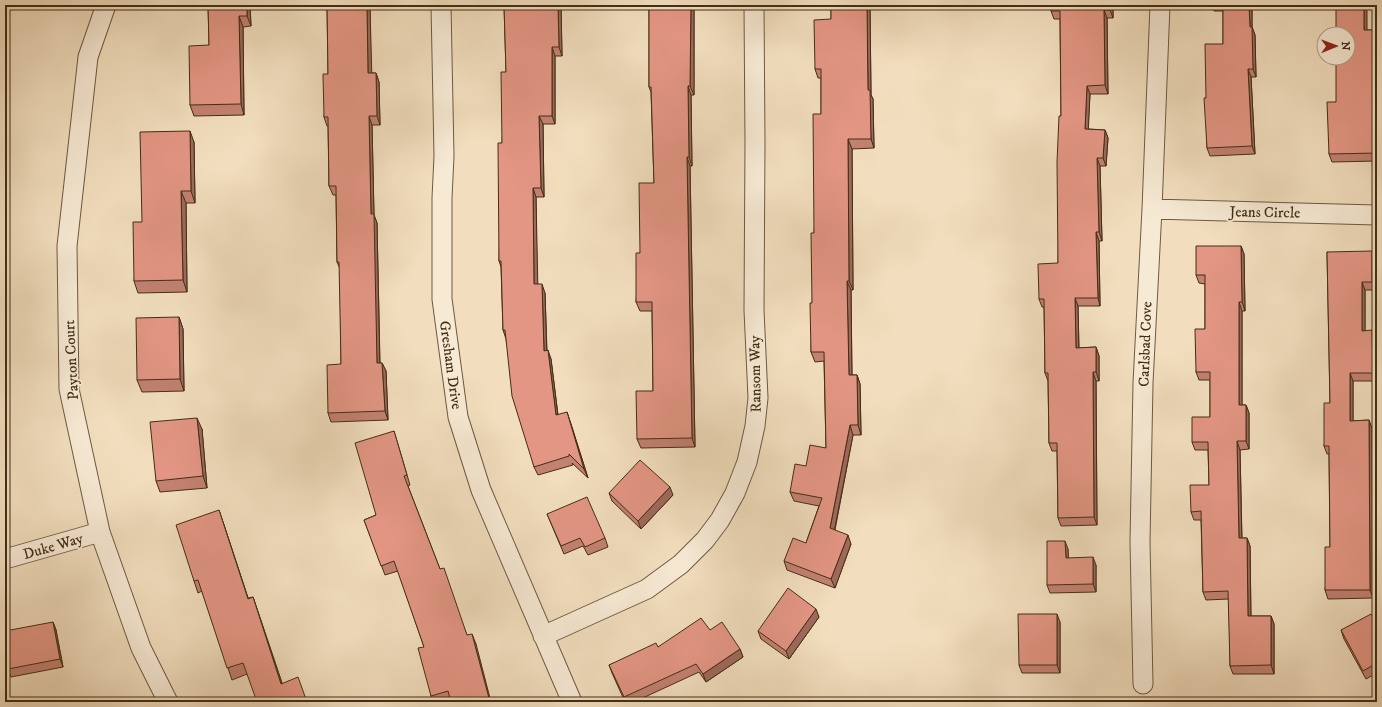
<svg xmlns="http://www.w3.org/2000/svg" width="1382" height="707" viewBox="0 0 1382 707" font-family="'IM FELL DW Pica',serif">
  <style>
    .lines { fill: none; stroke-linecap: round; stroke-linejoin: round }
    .minor-casing { stroke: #6e5a40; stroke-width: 21 }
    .minor { stroke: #f7ead5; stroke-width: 19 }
    .wall { fill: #c38172; stroke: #422e16 }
    .shaded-wall { fill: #9f695c; stroke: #422e16 }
    .building { fill: #e39684; stroke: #422e16 }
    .labels { text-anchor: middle; stroke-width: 3.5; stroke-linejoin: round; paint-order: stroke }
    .street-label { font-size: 15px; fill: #422e16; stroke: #f7ead5 }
  </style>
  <rect width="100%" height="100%" fill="#f2debe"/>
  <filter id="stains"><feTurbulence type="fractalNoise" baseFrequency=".005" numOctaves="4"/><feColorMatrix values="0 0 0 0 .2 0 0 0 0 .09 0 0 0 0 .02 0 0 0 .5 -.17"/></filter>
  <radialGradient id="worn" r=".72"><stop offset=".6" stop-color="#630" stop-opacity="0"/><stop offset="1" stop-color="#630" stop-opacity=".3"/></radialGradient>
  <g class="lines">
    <defs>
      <path id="minor" d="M106 5 88 57 67 246 69 389 100 532 141 648 168 702
        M441 5 444 156 442 198V299L458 417 481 490 572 702
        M1152 209 1377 215
        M5 559 100 532
        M543 636 647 589 681 564 705 540 720 520 735 493 747 462 755 426 758 398 754 310 755 144 754 5
        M1143 684 1140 542 1143 383 1152 209 1160 5"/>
    </defs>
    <use href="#minor" class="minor-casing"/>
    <use href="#minor" class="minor"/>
  </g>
  <path class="wall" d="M208 5H250L251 26 243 27 244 115 194 116 190 105 209 45Z
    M327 5H369L370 7 371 73H376L379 82 380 125H372L374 215 377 223 380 363H382L386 371 388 420 331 422 328 413 341 364 340 269 337 262 336 195H333L329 186 328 126H327L324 117 328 74Z
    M504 5H561L562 56H555V124H543L544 197H536L537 284 545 293 547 351 551 359 558 415 570 421 588 478 572 463 573 465 538 475 534 467 506 339 503 330 501 267 499 261 502 143 506 72Z
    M649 5H694V95H691L692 166H690L695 447 641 448 637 439 653 391 652 311H640L636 302 640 253 654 183 651 92 649 87Z
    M831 5H874V7H870L871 95 873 99 874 148 852 149 853 290H851L852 375H857L860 384 861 435H853L835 530 851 544 835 588 787 570 784 561 806 543 819 506 794 501 790 492 806 466 826 448 824 361 815 362 811 352 814 233 821 114V78H818L815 69 831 19Z
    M1051 5H1113V18H1107L1108 94H1090L1088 129 1105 130 1108 138 1106 166H1100L1102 241H1099L1100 306H1078L1079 348 1096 347 1099 356V381H1096L1097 525 1061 526 1058 518 1057 451H1052L1049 443 1048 381 1045 373 1044 307H1042L1039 299 1058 263 1061 116 1060 19H1054L1051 11Z
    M1212 5H1252V27L1255 35 1256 77H1251L1255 154 1210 156 1207 148 1206 98 1223 44V11H1214Z
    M1367 30H1377V161L1332 162 1329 154 1336 102Z
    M194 142 195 203H186L187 292 138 293 134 281 142 222Z
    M1241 246 1244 254 1245 311H1242V405H1246L1249 413V449L1240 450 1242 538H1247L1250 546 1251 616H1271L1274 624V674H1233L1230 666 1229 599 1206 600 1203 592 1201 520H1194L1191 512 1209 485 1208 450H1195L1192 442 1210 417V380H1199L1196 372 1205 329V284L1199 283 1196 275Z
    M1327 252 1375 259V290H1365V330L1375 339 1376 381H1353V421L1369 420 1372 429 1373 598 1328 599 1325 590 1330 547 1329 454H1327L1324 446 1330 403Z
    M179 317 183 329 184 391 142 392 137 380Z
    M202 429 207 488 160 492 156 481Z
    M394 431 397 441 410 485 408 486 440 569 467 635 476 644 451 701 449 702H433L431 696 424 647 398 571 385 575 364 520 376 515Z
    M5 462 9 476 5 477Z
    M609 493 673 495 641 529 612 501Z
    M547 514 605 538 608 547 588 555 583 546 564 554Z
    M223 522 248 598 253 597 282 683 307 702 247 674 232 680 202 591 198 593 194 581Z
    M1068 549V558L1096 565V592L1050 593 1047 585Z
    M819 617 789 659 761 639 758 631Z
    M53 622 56 630 63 667 11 677 8 669Z
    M1060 622V673H1022L1019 665Z
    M1377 626V673L1366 679 1344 639 1341 630Z
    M710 630 740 649 743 657 706 682 699 672 634 702H625L612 673 609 665 658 647Z"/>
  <path class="shaded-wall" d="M247 5H250L251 26 247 16Z
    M367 5H369L370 7 372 82 368 73Z
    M558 5H561L562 56 559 47Z
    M691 5H694V95L690 86Z
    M867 5H869L870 7 871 95 873 99 874 148 871 139 868 90Z
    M1110 5H1113V18L1110 10Z
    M1249 5H1252V27L1255 35 1256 77 1253 69 1250 27Z
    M1364 5H1367V38L1364 30Z
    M1104 10 1107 18 1108 94 1105 85Z
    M239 16 243 27 244 115 241 104Z
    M5 43 9 54 5 112Z
    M552 47 555 56V124L552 116Z
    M1248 69 1251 77 1255 154 1252 146Z
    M376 73 379 82 380 125 377 116Z
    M1375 73 1377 80V148Z
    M688 86 691 95 692 166 689 157Z
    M1087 86 1090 94 1088 137 1085 129Z
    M369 116 372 125 374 215 377 223 380 372 377 363 371 214Z
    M539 116 543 124 544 197 541 188Z
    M1105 130 1108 138 1106 166 1103 158Z
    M190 131 194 142 195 203 191 191Z
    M848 139 852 149 853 290 849 281Z
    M687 157 690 166 695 447 692 438Z
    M1097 158 1100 166 1102 241 1099 232Z
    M533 188 536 197 538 293 534 284Z
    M181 191 186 203 187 292 183 280Z
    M1096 232 1099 241 1100 306 1098 298Z
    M1241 246 1244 254 1245 311 1242 302Z
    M1372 251 1375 259V290L1372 282Z
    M847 281 851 290 852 384 849 375Z
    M1362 282 1365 290V339L1362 331Z
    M542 284 545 293 547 360 544 351Z
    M1075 298 1078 306 1079 356 1076 348Z
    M1239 302 1242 311V413L1239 405Z
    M179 317 183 329 184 391 180 379Z
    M1372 330 1375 339 1376 381 1373 373Z
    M1096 347 1099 356V381L1096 372Z
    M548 350 551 359 559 424 556 415Z
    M382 363 386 371 388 420 385 411Z
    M1093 372 1096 381 1097 525 1094 517Z
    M1350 373 1353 381V429L1350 421Z
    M857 375 860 384 861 435 858 425Z
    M1246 405 1249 413V449L1246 441Z
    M567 412 570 421 588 478 584 469Z
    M197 418 202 429 207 488 203 476Z
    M1369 420 1372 429 1373 598 1370 590Z
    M850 425 853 435 833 537 830 528Z
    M1237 441 1240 450 1242 547 1239 538Z
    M5 462 9 476 5 464Z
    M670 487 673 495 641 529 638 521Z
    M219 510 223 522 252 610 248 599Z
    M848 535 851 544 835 588 831 579Z
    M1247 538 1250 546 1251 624 1248 616Z
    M1065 541 1068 549 1069 566 1066 558Z
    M1093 557 1096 565V592L1093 584Z
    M253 597 257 609 286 695 281 684Z
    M816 609 819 617 789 659 786 651Z
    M1057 614 1060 622V673L1057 665Z
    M1271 616 1274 624V674L1271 665Z
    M53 622 56 630 63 667 60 659Z
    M472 634 476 644 491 702H490Z
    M740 649 743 657 706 682 703 674Z"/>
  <path class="building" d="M208 5H247V16H239L241 104 190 105 189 46 209 45Z
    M327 5H367L368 73H376L377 116H369L371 214H374L377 363H382L385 411 328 413 327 365 341 364 339 262H337L336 186H329L328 117H324L323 74H328Z
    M504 5H558L559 47H552V116H539L541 188H533L534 284H542L544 351 548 350 556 415 567 412 584 469 569 454V456L534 467 512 396 505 330H503L501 261H499L498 143H502L501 72H506Z
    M649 5H691L690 86H688L689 157H687L692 438 637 439 636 391H653L652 302H636V253H640L639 183H654L651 87H649Z
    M831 5H867L868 90H870L871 139H848L849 281H847L849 375H857L858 425H850L830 528 848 535 831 579 784 561 793 538 806 543 822 498 790 492 795 464 806 466 810 445 826 448 824 352H811L810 303H812L811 233H814L813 114H821V69H815L814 20 831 19Z
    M1051 5H1110V10H1104L1105 85 1087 86 1085 129 1105 130 1103 158H1097L1099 232H1096L1098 298H1075L1076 348 1096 347V372H1093L1094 517 1058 518 1057 443H1049L1048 373H1045L1044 299H1039L1038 264 1058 263 1057 162 1059 116H1061L1060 11H1051Z
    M1223 5H1249L1250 27H1252L1253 69H1248L1252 146 1207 148 1204 98H1206L1205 44H1223Z
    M1336 5H1364V30H1377V73H1375L1377 153 1329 154 1327 102H1336V58H1348V34H1336Z
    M190 131 191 191H181L183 280 134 281 133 222H142L140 132Z
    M1196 246H1241L1242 302H1239V405H1246V441H1237L1239 538H1247L1248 616H1271V665L1230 666 1228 591 1203 592 1201 511 1191 512 1190 485H1209L1208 442H1192V417H1210V372H1196L1195 329H1205V275H1196Z
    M1372 251V282H1362V331L1372 330 1373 373H1350V421L1369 420 1370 590H1325V547H1330L1329 446H1324V403H1330L1327 252Z
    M179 317 180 379 137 380 136 318Z
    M197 418 203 476 156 481 150 422Z
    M394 431 407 475 404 476 440 569 444 568 467 635 472 634 490 702H451L448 691 431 696 418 648 424 647 394 561 381 566 364 520 376 515 355 443Z
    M640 460 670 487 638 521 609 493Z
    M587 497 605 538 585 547 580 538 561 546 547 514Z
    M219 510 248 599 253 597 281 684 298 677 307 702H257L243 663 227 668 198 580 194 581 176 525Z
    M1047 541H1065L1066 558 1093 557V584L1047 585Z
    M788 588 816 609 786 651 758 631Z
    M1018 614H1057V665H1019Z
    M1371 614 1377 626V663L1363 671 1341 630Z
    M701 618 710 630 722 622 740 649 703 674 696 664 624 697 609 665 656 643 658 647Z
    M53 622 60 659 8 669 5 654V631Z
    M1061 697 1068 702H1057Z
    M1232 697 1235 702H1225Z
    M85 698 86 702H73Z
    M505 700V702H497Z"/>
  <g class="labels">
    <g class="street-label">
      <text transform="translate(1265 212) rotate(1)" y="5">Jeans Circle</text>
      <text transform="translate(1145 344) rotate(-88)" y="5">Carlsbad Cove</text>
      <text transform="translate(71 360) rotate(-93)" y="5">Payton Court</text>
      <text transform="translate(451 365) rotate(82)" y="5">Gresham Drive</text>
      <text transform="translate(755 374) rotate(-91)" y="5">Ransom Way</text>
      <text transform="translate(53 546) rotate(-16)" y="5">Duke Way</text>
    </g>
  </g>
  <rect width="1382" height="707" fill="none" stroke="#f2debe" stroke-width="20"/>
  <rect x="6" y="6" width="1370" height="695" fill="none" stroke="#422e16" stroke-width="2"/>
  <rect x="10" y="10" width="1362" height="687" fill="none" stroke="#422e16"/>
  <g transform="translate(1336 46) rotate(89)"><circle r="19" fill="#f7ead5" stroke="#af9f89"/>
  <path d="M0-3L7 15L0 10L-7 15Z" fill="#8f2418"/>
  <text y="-6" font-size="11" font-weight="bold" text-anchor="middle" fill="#422e16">N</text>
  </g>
  <rect width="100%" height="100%" filter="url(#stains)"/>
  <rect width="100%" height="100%" fill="url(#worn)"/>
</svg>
